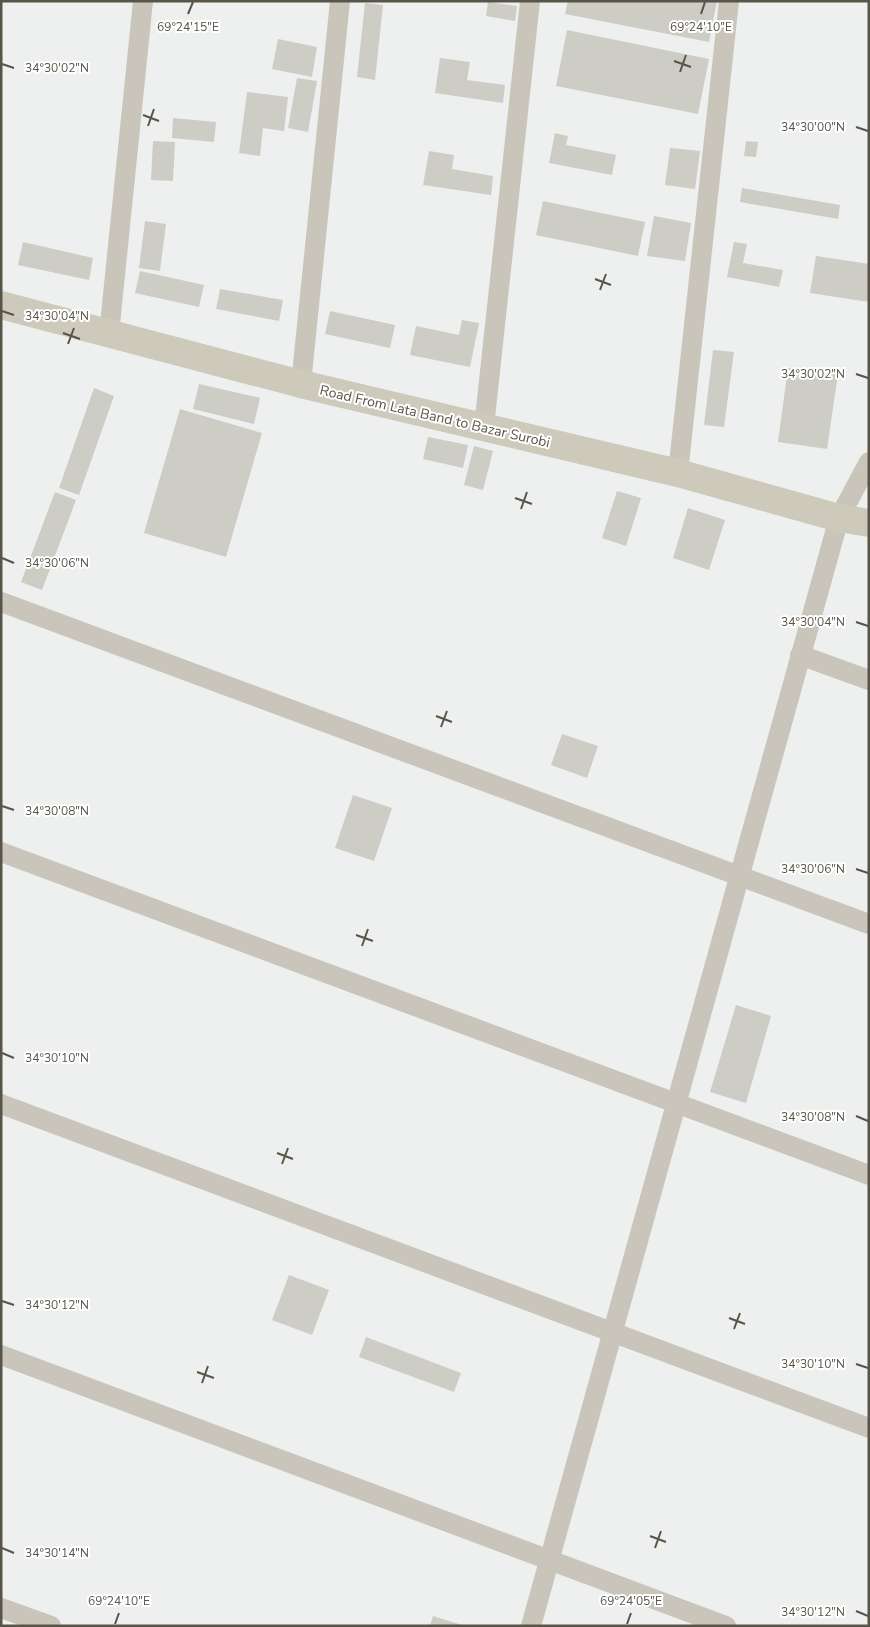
<svg xmlns="http://www.w3.org/2000/svg" width="870" height="1627" viewBox="0 0 870 1627" font-family="'Nunito Sans',sans-serif">
  <style>
    .building { fill: #cdccc5 }
    .lines { fill: none; stroke-linecap: round; stroke-linejoin: round }
    .street { stroke: #c9c5bb; stroke-width: 20 }
    .secondary { stroke: #cecabb; stroke-width: 28 }
    .ticks { fill: none; stroke: #595448; stroke-width: 2 }
    .labels { text-anchor: middle; stroke-width: 4; stroke-linejoin: round; paint-order: stroke }
    .street-label { font-size: 14px; fill: #595448; stroke: #fff }
    .ticks-label { font-size: 12px; text-anchor: middle; fill: #595448; stroke: #fff; stroke-width: 4; stroke-linejoin: round; paint-order: stroke }
  </style>
  <rect width="100%" height="100%" fill="#eef0f0"/>
  <path class="building" d="M568 1H717L709 42 565 14Z
    M488 2 517 6 515 21 486 16Z
    M365 3 383 5 375 80 357 77Z
    M567 30 709 59 698 114 556 86Z
    M278 39 317 47 312 77 272 69Z
    M440 58 470 62 467 80 505 85 503 103 435 93Z
    M297 78 317 81 308 132 288 128Z
    M247 92 288 97 284 131 263 128 260 156 239 153Z
    M173 118 216 122 214 142 172 138Z
    M555 133 568 136 566 145 616 155 612 175 549 163Z
    M153 141 175 142 173 181 151 180Z
    M746 141 758 142 756 157 744 156Z
    M670 148 700 151 695 189 665 185Z
    M429 151 454 155 452 169 493 176 491 195 423 185Z
    M742 188 840 205 838 219 740 202Z
    M543 201 645 222 638 256 536 235Z
    M654 216 691 223 685 261 647 256Z
    M145 221 166 224 160 271 139 268Z
    M23 242 93 258 89 280 18 265Z
    M734 242 747 244 743 263 783 270 779 287 727 277Z
    M816 256 869 264V302L810 293Z
    M140 271 204 285 199 307 135 293Z
    M220 289 283 300 279 321 216 309Z
    M330 311 395 325 390 348 325 334Z
    M462 320 479 323 470 367 410 355 416 326 459 335Z
    M713 350 734 352 724 427 704 425Z
    M788 368 838 374 827 449 778 442Z
    M199 384 260 398 254 424 193 409Z
    M94 388 114 396 79 495 59 488Z
    M180 409 262 433 226 557 144 533Z
    M428 437 468 445 463 468 423 459Z
    M474 446 493 451 483 490 464 485Z
    M617 491 641 498 626 546 602 538Z
    M55 492 76 500 42 590 21 582Z
    M688 508 725 520 709 570 673 558Z
    M562 734 598 746 587 778 551 765Z
    M353 795 392 808 374 861 335 848Z
    M736 1005 771 1016 746 1103 710 1092Z
    M289 1275 329 1290 312 1335 272 1320Z
    M366 1337 461 1373 454 1392 359 1357Z
    M433 1616 462 1625V1626H430Z"/>
  <g class="lines">
    <path class="street" d="M109 334 143 1
      M301 384 340 1
      M484 427 530 1
      M678 473 729 1
      M1 602 869 924
      M800 655 869 680
      M1 852 869 1175
      M1 1104 869 1428
      M1 1355 726 1626
      M1 1608 51 1626
      M531 1626 839 518 869 462"/>
    <path class="secondary" d="M1 305 301 384 678 473 839 518 869 523"/>
  </g>
  <path class="ticks" d="M188 14 193 2M701 14 705 2M674 61 691 67M2 64 14 68M680 72 686 55M143 115 159 121M148 126 154 109M856 127 868 131M595 279 611 285M600 290 606 274M2 311 14 315M63 333 80 339M68 344 74 328M856 374 868 378M515 498 532 504M521 509 527 492M2 558 14 563M856 622 868 626M436 716 452 722M441 727 447 711M2 806 14 810M856 869 868 873M356 935 373 941M362 946 368 929M2 1053 14 1058M856 1116 868 1121M277 1153 293 1159M282 1164 288 1148M2 1301 14 1305M729 1318 745 1324M734 1329 740 1313M856 1364 868 1368M197 1372 214 1378M202 1383 208 1366M650 1536 666 1542M2 1548 14 1553M655 1548 661 1531M856 1611 868 1616M115 1624 119 1613M627 1624 631 1613"/>
  <g class="labels">
    <g class="street-label">
      <text transform="translate(435 416) rotate(13)" y="5">Road From Lata Band to Bazar Surobi</text>
    </g>
  </g>
  <g class="ticks-label">
    <text x="701" y="31">69°24'10"E</text>
    <text x="188" y="31">69°24'15"E</text>
    <text x="57" y="72">34°30'02"N</text>
    <text x="813" y="131">34°30'00"N</text>
    <text x="57" y="320">34°30'04"N</text>
    <text x="813" y="378">34°30'02"N</text>
    <text x="57" y="567">34°30'06"N</text>
    <text x="813" y="626">34°30'04"N</text>
    <text x="57" y="815">34°30'08"N</text>
    <text x="813" y="873">34°30'06"N</text>
    <text x="57" y="1062">34°30'10"N</text>
    <text x="813" y="1121">34°30'08"N</text>
    <text x="57" y="1309">34°30'12"N</text>
    <text x="813" y="1368">34°30'10"N</text>
    <text x="57" y="1557">34°30'14"N</text>
    <text x="119" y="1605">69°24'10"E</text>
    <text x="631" y="1605">69°24'05"E</text>
    <text x="813" y="1616">34°30'12"N</text>
  </g>
  <rect width="870" height="1627" fill="none" stroke="#595448" stroke-width="5"/>
</svg>
